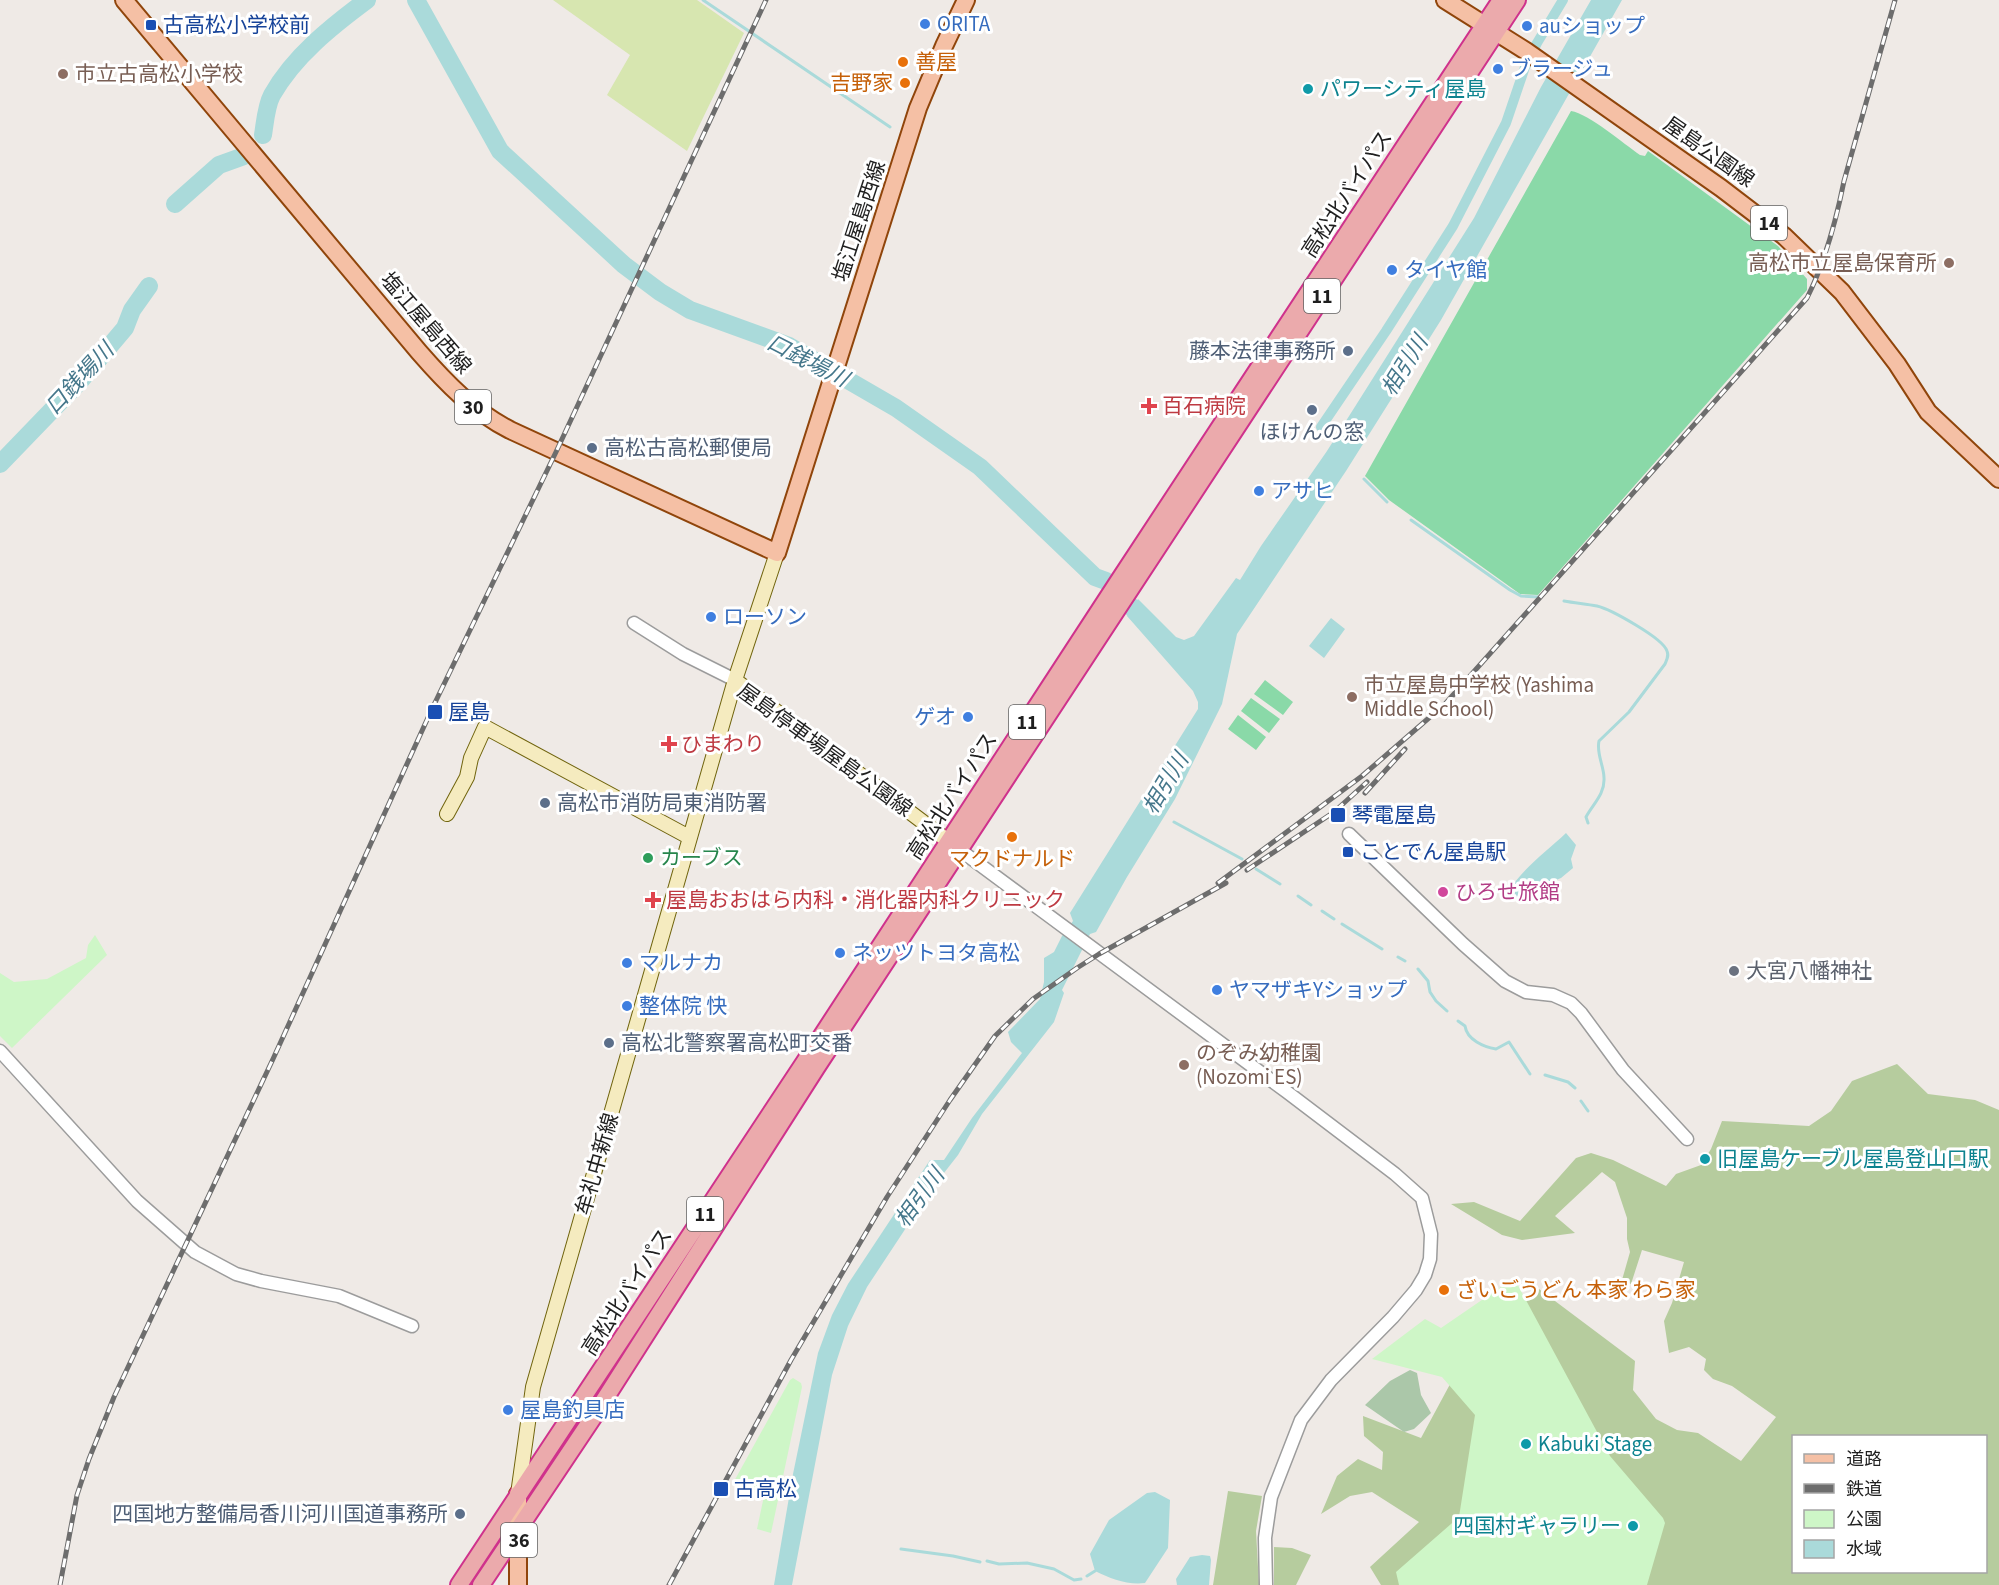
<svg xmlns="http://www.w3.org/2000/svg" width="1999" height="1585" viewBox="0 0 1999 1585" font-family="'Source Sans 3','Noto Sans JP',sans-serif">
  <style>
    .grass { fill: #d7e6b0 }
    .forest { fill: #b6cc9e; fill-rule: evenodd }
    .cemetery { fill: #abc7a9 }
    .park { fill: #cef6c7 }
    .pitch { fill: #8ad9a8 }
    .water { fill: #aadada }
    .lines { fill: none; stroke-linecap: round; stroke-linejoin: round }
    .stream { stroke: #aadada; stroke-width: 3 }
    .canal { stroke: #aadada; stroke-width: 10 }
    .river { stroke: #aadada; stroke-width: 18 }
    .tertiary-casing { stroke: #9c9c9c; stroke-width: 15 }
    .secondary-casing { stroke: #70640d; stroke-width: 16 }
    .primary-casing { stroke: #90450b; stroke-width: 20 }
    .trunk-casing { stroke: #cf328c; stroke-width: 20 }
    .tertiary { stroke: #fff; stroke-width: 12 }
    .secondary { stroke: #f5ebbf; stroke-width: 14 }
    .primary { stroke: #f5c0a5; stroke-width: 16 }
    .trunk { stroke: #ebaaac; stroke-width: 16 }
    .rail-casing { stroke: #6d6d6d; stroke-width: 5 }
    .rail { stroke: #fff; stroke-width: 3; stroke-dasharray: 9; stroke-linecap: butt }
    .shop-dot { fill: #3f7fe0; stroke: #fff; stroke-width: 2 }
    .transit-dot { fill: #1a4fb4; stroke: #fff; stroke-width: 2 }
    .food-dot { fill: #e8710a; stroke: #fff; stroke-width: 2 }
    .education-dot { fill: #8d6e63; stroke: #fff; stroke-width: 2 }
    .culture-dot { fill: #0f9aa8; stroke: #fff; stroke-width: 2 }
    .service-dot { fill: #5c6f8a; stroke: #fff; stroke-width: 2 }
    .health-dot { fill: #e0444e; stroke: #fff; stroke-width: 2 }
    .leisure-dot { fill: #2e9e5b; stroke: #fff; stroke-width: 2 }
    .hotel-dot { fill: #d1479c; stroke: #fff; stroke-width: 2 }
    .worship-dot { fill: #6b7280; stroke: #fff; stroke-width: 2 }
    .labels { text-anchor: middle; stroke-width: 6; stroke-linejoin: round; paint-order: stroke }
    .shield { fill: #fff; stroke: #626262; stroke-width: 1.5 }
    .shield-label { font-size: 20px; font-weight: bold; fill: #1f1f1f }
    .shop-label { font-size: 21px; fill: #366cbe; stroke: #fff; text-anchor: start }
    .transit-label { font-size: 21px; fill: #164399; stroke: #fff; text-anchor: start }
    .food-label { font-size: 21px; fill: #c56008; stroke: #fff; text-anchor: start }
    .education-label { font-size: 21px; fill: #785e54; stroke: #fff; text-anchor: start }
    .culture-label { font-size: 21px; fill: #0d838f; stroke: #fff; text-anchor: start }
    .street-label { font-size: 21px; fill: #1f1f1f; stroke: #fff }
    .service-label { font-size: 21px; fill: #4e5e75; stroke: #fff; text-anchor: start }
    .health-label { font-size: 21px; fill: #be3a42; stroke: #fff; text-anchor: start }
    .leisure-label { font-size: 21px; fill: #27864d; stroke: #fff; text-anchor: start }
    .hotel-label { font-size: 21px; fill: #b23c85; stroke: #fff; text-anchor: start }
    .worship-label { font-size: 21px; fill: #5b616d; stroke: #fff; text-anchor: start }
    .water-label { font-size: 22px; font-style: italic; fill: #45778b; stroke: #fff }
  </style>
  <rect width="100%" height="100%" fill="#efeae6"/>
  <path class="grass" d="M553 0H697L744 33 687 151 607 95 630 55Z"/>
  <path class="forest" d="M1897 1064 1928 1094 1975 1100 1999 1110V1585H1381L1370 1567 1419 1522 1372 1492 1350 1496 1321 1514 1337 1476 1358 1459 1382 1470 1383 1452 1364 1436 1363 1416 1421 1438 1462 1362 1539 1289 1635 1361 1633 1390 1656 1419 1677 1430 1698 1433 1741 1461 1776 1417 1732 1386 1713 1379 1704 1370 1706 1359 1689 1347 1669 1353 1664 1321 1672 1303 1684 1262 1642 1250 1631 1284 1622 1280 1630 1252 1627 1239V1218L1615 1182 1602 1172 1555 1216 1575 1233 1522 1240 1502 1235 1451 1204 1474 1202 1520 1221 1576 1158 1591 1153 1613 1160 1666 1186 1676 1174 1701 1165 1711 1149 1722 1121 1809 1126 1831 1111 1852 1081ZM1794 1436H1986V1572H1794Z
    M1228 1491 1262 1496 1256 1531 1259 1585H1213Z
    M1274 1547 1292 1548 1311 1555 1296 1585H1274Z"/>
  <path class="cemetery" d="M1410 1370 1417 1373 1421 1395 1431 1413 1414 1429 1404 1432 1365 1405 1390 1381Z"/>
  <path class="park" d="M95 935 107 955 12 1048 0 1036V973L14 982 47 979 86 958 88 945Z
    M1514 1278 1610 1456 1663 1518 1665 1523 1647 1585H1399L1396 1572 1459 1517 1475 1415 1442 1377 1372 1359 1425 1319 1441 1328Z
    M793 1378 801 1383 802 1387 771 1533 757 1529 764 1496 732 1485 790 1380Z"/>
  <path class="pitch" d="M1571 111C1589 114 1624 144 1640 155L1645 156 1648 151 1778 246 1807 279V290L1538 595 1520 594 1389 500 1365 476Z
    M1265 680 1293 702 1283 715 1254 694Z
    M1251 698 1280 719 1269 733 1241 711Z
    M1238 715 1266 737 1256 750 1228 729Z"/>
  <path class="water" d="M1591 0H1622L1441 320 1346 471 1237 634 1222 704 1175 799 1127 877 1096 932 1090 934 1062 990 1064 993 1054 1022 982 1114 958 1155 933 1187 867 1287 848 1326 832 1375 792 1585H774L793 1474 818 1353 832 1315 848 1284 930 1160H944L972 1118 1022 1053 1011 1042 1008 1032 1040 999 1044 982V958L1054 952 1062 936 1073 921 1070 913 1198 709V702L1193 691 1127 616 1138 599 1176 637 1184 640 1194 636 1236 578 1240 580 1261 546 1327 451 1474 218 1541 87Z
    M1331 618 1345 629 1324 658 1309 646Z
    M1566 833 1576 845 1571 859 1573 868 1561 878 1537 888 1534 892 1511 901 1505 899C1516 873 1545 853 1566 833Z
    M1155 1492 1170 1500 1168 1548 1145 1583C1127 1585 1111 1579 1095 1571L1090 1554 1109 1520 1147 1493Z
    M1202 1555 1210 1556 1211 1560 1209 1585H1177L1176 1579 1190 1557Z"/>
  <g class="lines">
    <path class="stream" d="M703 0 890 127
      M1364 479 1387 502
      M1411 520 1510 590 1521 596 1538 597
      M1564 601C1575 603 1586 604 1597 606 1610 609 1663 638 1667 651 1669 656 1667 659 1665 664L1629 712 1599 741C1596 753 1604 766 1604 778 1605 794 1593 804 1586 817L1588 823
      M1174 822 1242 859
      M1256 869 1280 884
      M1298 896 1311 905
      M1322 911 1334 919
      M1342 924 1382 949
      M1398 957 1405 961
      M1418 969 1428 981 1430 992 1436 1001 1447 1011
      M1458 1021 1465 1026C1467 1040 1484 1047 1496 1049L1509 1042 1530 1074
      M1545 1075 1568 1082 1575 1088
      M1581 1101 1588 1111
      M901 1549 953 1556 980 1562
      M987 1561 999 1564 1027 1563 1054 1569 1074 1580 1081 1579
      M1087 1576 1095 1571"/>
    <path class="canal" d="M1321 427 1386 331 1453 226 1506 123 1525 67 1537 43 1563 0"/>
    <path class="river" d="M416 0 500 151 624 265 660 292 690 310 789 346 896 408 980 467 1095 577 1106 581 1149 625
      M263 135C265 123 266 106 272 95 294 56 332 26 367 0
      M175 204 219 165 244 156
      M0 464 81 380 125 328 132 310 149 286"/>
    <defs>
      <path id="tertiary" d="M634 623 683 654 735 680
        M1349 834 1463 944 1505 981 1526 992 1553 995 1571 1003 1581 1013 1623 1070 1687 1139
        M960 850 1287 1092 1395 1174 1422 1198 1431 1234 1430 1259 1425 1275 1416 1290 1393 1317 1331 1380 1301 1420 1271 1497 1265 1538 1266 1585
        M0 1051 137 1201 195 1252 236 1274 261 1281 339 1296 412 1326"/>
      <path id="secondary" d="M735 680 956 847
        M447 814 467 777 471 758 485 727 689 837
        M518 1494 533 1387 735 680 777 553"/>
      <path id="primary" d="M124 0 419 352C446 383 473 411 510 430L777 553 918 108 944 46 966 0
        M1445 0 1526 51 1721 188 1784 236 1842 292 1897 364 1928 412 1999 479
        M518 1585V1494"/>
      <path id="trunk" d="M459 1585 810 1054 1118 582 1501 0
        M481 1585 594 1416 816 1068 1517 0"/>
    </defs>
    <use href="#tertiary" class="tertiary-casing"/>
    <use href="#secondary" class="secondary-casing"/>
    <use href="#primary" class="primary-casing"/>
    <use href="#trunk" class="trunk-casing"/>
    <use href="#tertiary" class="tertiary"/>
    <use href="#secondary" class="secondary"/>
    <use href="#primary" class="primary"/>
    <use href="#trunk" class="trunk"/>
    <defs>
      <path id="rail" d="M1365 793 1405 749
        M1247 870 1334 812 1367 782
        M1218 883 1362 776 1445 704 1807 298C1825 262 1836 221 1844 181L1895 0
        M60 1585 77 1495 89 1459 114 1397 273 1059 431 711 556 452 766 0
        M669 1585 791 1360 887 1197 950 1100 995 1036 1033 999 1077 968 1099 954 1226 883"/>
    </defs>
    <use href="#rail" class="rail-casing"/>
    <use href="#rail" class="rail"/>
  </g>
  <g class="shop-dot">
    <circle cx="925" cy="24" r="6"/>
    <circle cx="1527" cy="26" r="6"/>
    <circle cx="1498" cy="69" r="6"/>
    <circle cx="1392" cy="270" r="6"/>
    <circle cx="1259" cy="491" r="6"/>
    <circle cx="711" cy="617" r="6"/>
    <circle cx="968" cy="717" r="6"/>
    <circle cx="840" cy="953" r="6"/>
    <circle cx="627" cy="963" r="6"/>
    <circle cx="1217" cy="990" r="6"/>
    <circle cx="627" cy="1006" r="6"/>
    <circle cx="508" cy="1410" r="6"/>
  </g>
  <g class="transit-dot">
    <rect x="145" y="19" width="12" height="12" rx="3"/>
    <rect x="427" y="704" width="16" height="16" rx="3"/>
    <rect x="1330" y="807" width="16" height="16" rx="3"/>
    <rect x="1342" y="846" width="12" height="12" rx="3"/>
    <rect x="713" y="1481" width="16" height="16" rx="3"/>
  </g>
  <g class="food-dot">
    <circle cx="903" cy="62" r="6"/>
    <circle cx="905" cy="83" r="6"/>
    <circle cx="1012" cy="837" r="6"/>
    <circle cx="1444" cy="1290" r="6"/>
  </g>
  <g class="education-dot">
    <circle cx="63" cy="74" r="6"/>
    <circle cx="1949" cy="263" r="6"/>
    <circle cx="1352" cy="697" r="6"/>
    <circle cx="1184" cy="1065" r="6"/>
  </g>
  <g class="culture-dot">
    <circle cx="1308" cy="89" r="6"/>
    <circle cx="1705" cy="1159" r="6"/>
    <circle cx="1526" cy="1444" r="6"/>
    <circle cx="1633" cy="1526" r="6"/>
  </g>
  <g class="service-dot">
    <circle cx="1348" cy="351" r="6"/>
    <circle cx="1312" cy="410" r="6"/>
    <circle cx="592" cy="448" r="6"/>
    <circle cx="545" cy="803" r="6"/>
    <circle cx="609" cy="1043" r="6"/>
    <circle cx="460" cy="1514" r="6"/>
  </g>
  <g class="health-dot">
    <path d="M1146 397h6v6h6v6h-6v6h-6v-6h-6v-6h6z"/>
    <path d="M666 735h6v6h6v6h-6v6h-6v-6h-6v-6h6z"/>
    <path d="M650 891h6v6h6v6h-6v6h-6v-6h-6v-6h6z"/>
  </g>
  <circle class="leisure-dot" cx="648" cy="858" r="6"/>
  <circle class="hotel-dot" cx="1443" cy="892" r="6"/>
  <circle class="worship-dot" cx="1734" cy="971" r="6"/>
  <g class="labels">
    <g class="shield">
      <rect x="1751" y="206" width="36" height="34" rx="4.5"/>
      <rect x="1304" y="279" width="36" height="34" rx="4.5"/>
      <rect x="455" y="390" width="36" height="34" rx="4.5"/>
      <rect x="1009" y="705" width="36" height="34" rx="4.5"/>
      <rect x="687" y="1197" width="36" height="34" rx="4.5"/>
      <rect x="501" y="1523" width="36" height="34" rx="4.5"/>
    </g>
    <g class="shield-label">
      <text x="1769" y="230">14</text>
      <text x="1322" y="303">11</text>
      <text x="473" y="414">30</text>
      <text x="1027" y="729">11</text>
      <text x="705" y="1221">11</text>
      <text x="519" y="1547">36</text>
    </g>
    <g class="shop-label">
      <text x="937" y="31">ORITA</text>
      <text x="1539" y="33">auショップ</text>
      <text x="1510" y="76">ブラージュ</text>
      <text x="1404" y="277">タイヤ館</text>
      <text x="1271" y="498">アサヒ</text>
      <text x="723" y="624">ローソン</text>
      <text x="956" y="724" text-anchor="end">ゲオ</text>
      <text x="852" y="960">ネッツトヨタ高松</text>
      <text x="639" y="970">マルナカ</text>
      <text x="1229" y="997">ヤマザキYショップ</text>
      <text x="639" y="1013">整体院 快</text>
      <text x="520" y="1417">屋島釣具店</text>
    </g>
    <g class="transit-label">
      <text x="163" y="32">古高松小学校前</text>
      <text x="448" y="719">屋島</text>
      <text x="1352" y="822">琴電屋島</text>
      <text x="1360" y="859">ことでん屋島駅</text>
      <text x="734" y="1496">古高松</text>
    </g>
    <g class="food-label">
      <text x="915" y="69">善屋</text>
      <text x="893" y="90" text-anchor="end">吉野家</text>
      <text x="1012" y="866" text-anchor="middle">マクドナルド</text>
      <text x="1456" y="1297">ざいごうどん 本家 わら家</text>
    </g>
    <g class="education-label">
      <text x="75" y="81">市立古高松小学校</text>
      <text x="1937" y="270" text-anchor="end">高松市立屋島保育所</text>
      <text x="1364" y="692">市立屋島中学校 (Yashima<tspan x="1364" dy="24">Middle School)</tspan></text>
      <text x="1196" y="1060">のぞみ幼稚園<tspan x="1196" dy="24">(Nozomi ES)</tspan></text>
    </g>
    <g class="culture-label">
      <text x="1320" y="96">パワーシティ屋島</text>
      <text x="1717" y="1166">旧屋島ケーブル屋島登山口駅</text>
      <text x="1538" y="1451">Kabuki Stage</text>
      <text x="1621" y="1533" text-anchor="end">四国村ギャラリー</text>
    </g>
    <g class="street-label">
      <text transform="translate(1709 152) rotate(35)" y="7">屋島公園線</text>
      <text transform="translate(1347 194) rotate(-57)" y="7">高松北バイパス</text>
      <text transform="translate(859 221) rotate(-72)" y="7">塩江屋島西線</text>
      <text transform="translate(426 323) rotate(49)" y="7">塩江屋島西線</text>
      <text transform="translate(825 750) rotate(36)" y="7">屋島停車場屋島公園線</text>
      <text transform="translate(952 796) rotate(-57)" y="7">高松北バイパス</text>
      <text transform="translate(597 1164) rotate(-74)" y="7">牟礼中新線</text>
      <text transform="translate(627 1292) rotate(-57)" y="7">高松北バイパス</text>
    </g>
    <g class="service-label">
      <text x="1336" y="358" text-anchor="end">藤本法律事務所</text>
      <text x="1312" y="439" text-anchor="middle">ほけんの窓</text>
      <text x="604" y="455">高松古高松郵便局</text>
      <text x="557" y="810">高松市消防局東消防署</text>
      <text x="621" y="1050">高松北警察署高松町交番</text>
      <text x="448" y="1521" text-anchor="end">四国地方整備局香川河川国道事務所</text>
    </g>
    <g class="health-label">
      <text x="1162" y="413">百石病院</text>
      <text x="681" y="751">ひまわり</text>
      <text x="666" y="907">屋島おおはら内科・消化器内科クリニック</text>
    </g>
    <g class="leisure-label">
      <text x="660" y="865">カーブス</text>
    </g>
    <g class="hotel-label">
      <text x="1455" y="899">ひろせ旅館</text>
    </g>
    <g class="worship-label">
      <text x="1746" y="978">大宮八幡神社</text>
    </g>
    <g class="water-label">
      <text transform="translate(808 360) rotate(27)" y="8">口銭場川</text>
      <text transform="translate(1404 365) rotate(-58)" y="8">相引川</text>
      <text transform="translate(79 378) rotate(-47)" y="8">口銭場川</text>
      <text transform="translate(1165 783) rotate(-59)" y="8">相引川</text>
      <text transform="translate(919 1197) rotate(-54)" y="8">相引川</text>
    </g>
  </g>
  <rect x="1792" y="1435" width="195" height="138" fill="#ffffff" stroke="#a5a5a5" stroke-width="1.5"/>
  <rect x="1804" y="1454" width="30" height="9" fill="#f5c0a5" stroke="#a5a5a5" stroke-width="1.5"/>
  <text x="1846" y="1465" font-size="18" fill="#1f1f1f">道路</text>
  <rect x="1804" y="1484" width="30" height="9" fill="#6d6d6d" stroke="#a5a5a5" stroke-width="1.5"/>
  <text x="1846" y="1495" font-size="18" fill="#1f1f1f">鉄道</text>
  <rect x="1804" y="1510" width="30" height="18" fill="#cef6c7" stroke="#a5a5a5" stroke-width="1.5"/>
  <text x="1846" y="1525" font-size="18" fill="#1f1f1f">公園</text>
  <rect x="1804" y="1540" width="30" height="18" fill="#aadada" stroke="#a5a5a5" stroke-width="1.5"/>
  <text x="1846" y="1555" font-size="18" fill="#1f1f1f">水域</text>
</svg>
